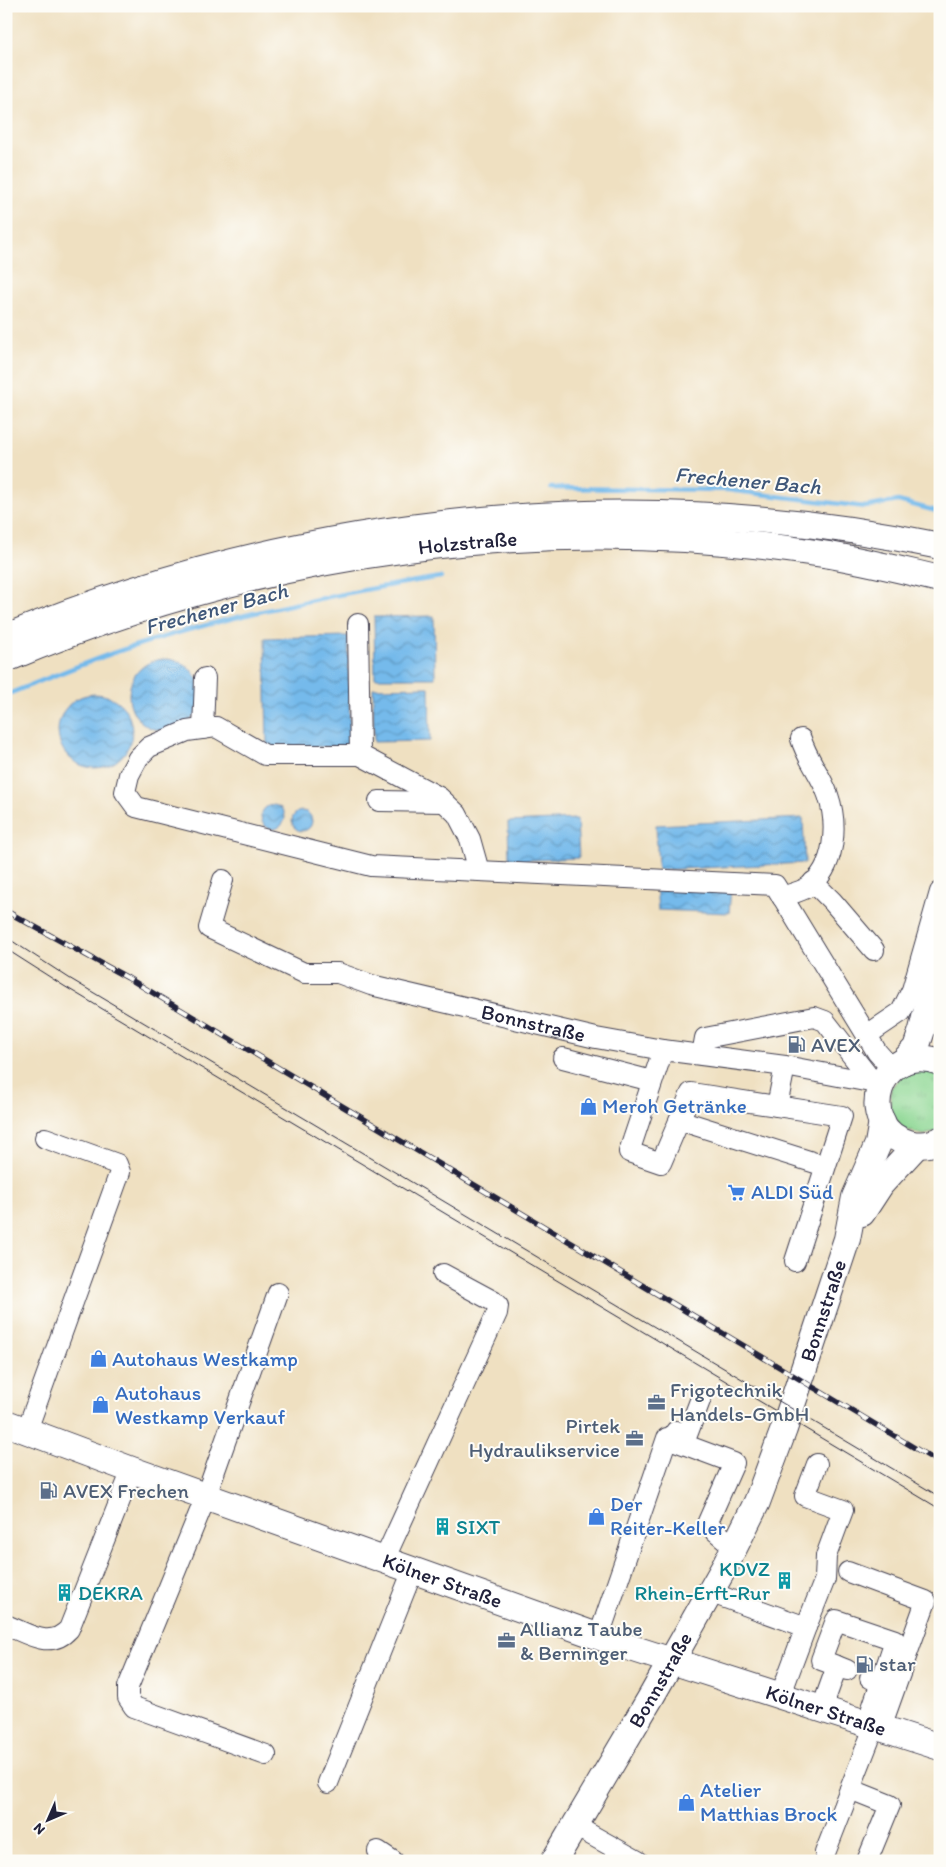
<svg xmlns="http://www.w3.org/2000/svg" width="946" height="1867" viewBox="0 0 946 1867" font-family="Itim,sans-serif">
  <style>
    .grass { fill: url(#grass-tufts); stroke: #577c67 }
    .water { fill: url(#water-waves); stroke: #4b6e93 }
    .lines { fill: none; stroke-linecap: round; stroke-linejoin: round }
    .stream { stroke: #74baeb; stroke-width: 4.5 }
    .minor-casing { stroke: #413e4f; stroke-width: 22 }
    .major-casing { stroke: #413e4f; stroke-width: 28 }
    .minor { stroke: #fff; stroke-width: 20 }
    .major { stroke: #fff; stroke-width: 26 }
    .tram { stroke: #22223b; stroke-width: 1 }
    .rail-casing { stroke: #22223b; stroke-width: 5.5 }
    .rail { stroke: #fdfcf7; stroke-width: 4; stroke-dasharray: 11; stroke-linecap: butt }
    .labels { text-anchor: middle; stroke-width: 4; stroke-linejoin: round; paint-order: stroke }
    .street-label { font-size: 21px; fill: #22223b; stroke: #fdfcf7 }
    .service-label { font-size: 21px; fill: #4e5e75; stroke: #fdfcf7; text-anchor: start }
    .shop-label { font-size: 21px; fill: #366cbe; stroke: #fdfcf7; text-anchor: start }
    .culture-label { font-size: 21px; fill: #0d838f; stroke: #fdfcf7; text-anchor: start }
    .water-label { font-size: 22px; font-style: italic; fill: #3f5779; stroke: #fdfcf7 }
  </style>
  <defs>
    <pattern id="grass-tufts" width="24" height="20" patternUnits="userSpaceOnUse" patternTransform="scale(1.25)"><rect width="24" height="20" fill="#8cd793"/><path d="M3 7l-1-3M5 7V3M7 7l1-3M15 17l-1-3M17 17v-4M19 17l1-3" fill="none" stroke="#78b880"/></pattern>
    <pattern id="water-waves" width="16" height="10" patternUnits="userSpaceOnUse" patternTransform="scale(1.25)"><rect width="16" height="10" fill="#74baeb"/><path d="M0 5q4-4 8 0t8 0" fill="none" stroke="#5f97c0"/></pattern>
  </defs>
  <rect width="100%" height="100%" fill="#fdfcf7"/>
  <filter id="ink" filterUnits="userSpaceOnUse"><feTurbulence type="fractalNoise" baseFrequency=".02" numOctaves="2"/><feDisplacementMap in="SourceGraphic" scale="10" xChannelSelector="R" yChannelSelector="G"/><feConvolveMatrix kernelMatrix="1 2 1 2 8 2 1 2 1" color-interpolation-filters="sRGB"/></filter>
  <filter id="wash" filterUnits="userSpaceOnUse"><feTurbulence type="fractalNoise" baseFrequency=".0096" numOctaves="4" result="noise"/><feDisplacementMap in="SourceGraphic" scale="20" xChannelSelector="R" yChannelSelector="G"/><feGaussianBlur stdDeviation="1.12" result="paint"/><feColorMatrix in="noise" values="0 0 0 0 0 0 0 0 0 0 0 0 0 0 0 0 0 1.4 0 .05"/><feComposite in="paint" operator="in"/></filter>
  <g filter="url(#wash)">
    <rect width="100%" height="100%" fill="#efe0c1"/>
    <path class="grass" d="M906 1071 940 1072V1131L924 1135 902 1129 890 1110 891 1088Z"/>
    <path class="water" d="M434 616 435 678H375L374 617Z
      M348 636 350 746 267 748 265 638Z
      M129 695a36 36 0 1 1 72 0a36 36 0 1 1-72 0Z
      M429 687 430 741 374 742 373 688Z
      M58 731a37 37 0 1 1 74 0a37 37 0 1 1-74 0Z
      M261 817a12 12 0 1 1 24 0a12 12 0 1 1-24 0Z
      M292 821a10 10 0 1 1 20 0a10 10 0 1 1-20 0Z
      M803 818 805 863 658 870 656 825Z
      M577 819 579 858 509 861 508 822Z
      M656 885 731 889 729 913 658 910Z"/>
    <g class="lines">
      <path class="stream" d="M551 488 728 490 865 507 898 501 940 512
        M6 695C44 680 81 664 119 651 224 616 332 594 441 577"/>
    </g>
  </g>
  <g filter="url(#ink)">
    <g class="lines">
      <defs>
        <g id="minor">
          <path d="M358 624 360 755"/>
          <path d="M203 729 205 678"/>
          <path d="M379 801 444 802"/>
          <path d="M479 871 470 839 457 814 439 797 360 755H265L216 727 187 731 149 747 138 758 129 775 125 792 136 807 371 866 775 885 877 1052 885 1061 896 1066"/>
          <path id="s1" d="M223 880 209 928 304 973H338L371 985 596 1038 663 1050 785 1066 881 1084"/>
          <path d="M813 882 832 901 874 950"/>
          <path d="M782 897C790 894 800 892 808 887 836 868 838 824 828 795 821 775 807 759 801 739"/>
          <path d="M867 1035 901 1012 912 990 940 892"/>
          <path d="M663 1050 629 1152 661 1163 691 1093 842 1116 795 1261"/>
          <path d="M702 1055 705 1038 814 1017 825 1021 872 1081"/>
          <path d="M563 1058 652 1081"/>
          <path d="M777 1106 785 1066"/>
          <path d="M679 1120 825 1166"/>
          <path d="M27 1430 120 1172 117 1164 45 1138"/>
          <path d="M672 1439 676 1431 687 1435 701 1398"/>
          <path d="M384 1560 497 1313 498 1306 493 1301 443 1274"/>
          <path d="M848 1572 926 1601 881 1727"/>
          <path d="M709 1592 806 1627 781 1694"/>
          <path d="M6 1625C29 1634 50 1650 69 1629L132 1470"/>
          <path d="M806 1627 825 1579 826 1556 843 1510 805 1496 817 1464"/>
          <path d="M599 1636 667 1438 734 1463 707 1524 734 1547"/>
          <path d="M837 1666 821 1660 836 1620 895 1640 881 1682"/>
          <path d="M822 1708 837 1666 847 1670"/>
          <path d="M867 1723 881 1682 870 1678"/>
          <path d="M266 1755 134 1707 128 1698V1687L203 1504 278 1293"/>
          <path d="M328 1783 413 1570"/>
          <path d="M850 1789 890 1805 867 1861"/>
          <path d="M575 1826 638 1861"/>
          <path d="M378 1851 393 1861"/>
          <path d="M825 1853 875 1725"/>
        </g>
        <g id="major">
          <path d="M6 637C299 515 629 481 940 546"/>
          <path id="s2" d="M6 659C266 550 543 510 823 554 862 560 901 570 940 579"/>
          <path d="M903 1062 916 1048 922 1030 940 955"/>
          <path d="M940 1062C877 1039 853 1129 909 1143 920 1146 930 1145 940 1140"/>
          <path d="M862 1213 881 1184 917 1145"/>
          <path id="s3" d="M6 1423 132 1470 625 1646 940 1747"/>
          <path id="s4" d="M554 1861 651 1697 725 1566 757 1502 784 1429 830 1290 847 1239 855 1197 878 1144 882 1121"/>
        </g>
      </defs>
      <use href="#minor" class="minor-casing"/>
      <use href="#major" class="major-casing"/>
      <use href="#minor" class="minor"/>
      <use href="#major" class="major"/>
      <path class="tram" d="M6 937 69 978 940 1497
        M6 949 64 986 940 1509"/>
      <defs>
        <path id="rail" d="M6 911 128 978 940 1463"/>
      </defs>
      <use href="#rail" class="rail-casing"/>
      <use href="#rail" class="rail"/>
    </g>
  </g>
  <defs>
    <symbol id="fuel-bare" viewBox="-9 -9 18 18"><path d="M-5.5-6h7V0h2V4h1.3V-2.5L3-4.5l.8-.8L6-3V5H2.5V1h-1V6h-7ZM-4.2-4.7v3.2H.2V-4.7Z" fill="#5c6f8a" stroke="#fdfcf7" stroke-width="2.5" paint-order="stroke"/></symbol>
    <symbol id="shop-bare" viewBox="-9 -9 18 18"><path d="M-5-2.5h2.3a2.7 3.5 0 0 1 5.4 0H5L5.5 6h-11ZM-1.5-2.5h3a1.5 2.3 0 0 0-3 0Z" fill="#3f7fe0" stroke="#fdfcf7" stroke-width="2.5" paint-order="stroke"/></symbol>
    <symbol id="supermarket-bare" viewBox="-9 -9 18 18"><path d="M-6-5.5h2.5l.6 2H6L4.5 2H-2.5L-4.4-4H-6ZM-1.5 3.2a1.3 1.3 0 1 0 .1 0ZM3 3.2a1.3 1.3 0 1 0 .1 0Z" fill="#3f7fe0" stroke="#fdfcf7" stroke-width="2.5" paint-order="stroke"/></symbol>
    <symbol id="office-bare" viewBox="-9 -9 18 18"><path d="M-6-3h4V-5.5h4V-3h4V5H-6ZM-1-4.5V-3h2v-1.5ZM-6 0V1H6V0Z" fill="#5c6f8a" stroke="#fdfcf7" stroke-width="2.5" paint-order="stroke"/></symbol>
    <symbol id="building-bare" viewBox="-9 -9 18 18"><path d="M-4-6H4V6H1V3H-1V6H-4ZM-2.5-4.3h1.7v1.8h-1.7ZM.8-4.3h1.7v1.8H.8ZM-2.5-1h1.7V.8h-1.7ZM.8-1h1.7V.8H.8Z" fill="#0f9aa8" stroke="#fdfcf7" stroke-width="2.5" paint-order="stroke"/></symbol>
  </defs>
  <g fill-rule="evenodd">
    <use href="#fuel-bare" x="784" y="1032" width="25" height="25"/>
    <use href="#shop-bare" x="576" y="1094" width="25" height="25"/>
    <use href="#supermarket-bare" x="724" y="1180" width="25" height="25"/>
    <use href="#shop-bare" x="86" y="1346" width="25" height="25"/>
    <use href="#office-bare" x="644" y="1390" width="25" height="25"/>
    <use href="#shop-bare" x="88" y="1392" width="25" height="25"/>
    <use href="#office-bare" x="622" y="1426" width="25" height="25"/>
    <use href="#fuel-bare" x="36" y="1478" width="25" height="25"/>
    <use href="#shop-bare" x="584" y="1504" width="25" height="25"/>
    <use href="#building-bare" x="430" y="1514" width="25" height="25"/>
    <use href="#building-bare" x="772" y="1568" width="25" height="25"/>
    <use href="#building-bare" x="52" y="1580" width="25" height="25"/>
    <use href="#office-bare" x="494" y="1628" width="25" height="25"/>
    <use href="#fuel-bare" x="852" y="1652" width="25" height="25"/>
    <use href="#shop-bare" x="674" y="1790" width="25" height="25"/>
  </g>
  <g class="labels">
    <g class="street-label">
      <text dy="7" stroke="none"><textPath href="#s2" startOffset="478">Holzstraße</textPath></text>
      <text dy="7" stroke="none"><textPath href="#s1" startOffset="391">Bonnstraße</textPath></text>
      <text dy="7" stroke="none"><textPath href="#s4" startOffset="615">Bonnstraße</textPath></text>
      <text dy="7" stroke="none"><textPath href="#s3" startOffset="464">Kölner Straße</textPath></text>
      <text dy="7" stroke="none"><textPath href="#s4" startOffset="210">Bonnstraße</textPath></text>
      <text dy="7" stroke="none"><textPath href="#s3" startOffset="869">Kölner Straße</textPath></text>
    </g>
    <g class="service-label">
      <text x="811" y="1052">AVEX</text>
      <text x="670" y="1397">Frigotechnik<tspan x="670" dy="24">Handels-GmbH</tspan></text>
      <text x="620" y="1433" text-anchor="end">Pirtek<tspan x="620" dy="24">Hydraulikservice</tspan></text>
      <text x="63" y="1498">AVEX Frechen</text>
      <text x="520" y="1636">Allianz Taube<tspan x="520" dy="24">&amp; Berninger</tspan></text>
      <text x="879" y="1671">star</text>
    </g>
    <g class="shop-label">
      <text x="602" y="1113">Meroh Getränke</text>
      <text x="751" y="1199">ALDI Süd</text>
      <text x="112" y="1366">Autohaus Westkamp</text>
      <text x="115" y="1400">Autohaus<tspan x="115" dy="24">Westkamp Verkauf</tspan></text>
      <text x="610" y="1511">Der<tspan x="610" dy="24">Reiter-Keller</tspan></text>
      <text x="700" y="1797">Atelier<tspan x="700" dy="24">Matthias Brock</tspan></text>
    </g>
    <g class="culture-label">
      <text x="456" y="1534">SIXT</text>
      <text x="770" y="1576" text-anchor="end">KDVZ<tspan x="770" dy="24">Rhein-Erft-Rur</tspan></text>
      <text x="78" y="1600">DEKRA</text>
    </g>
    <g class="water-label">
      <text transform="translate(748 480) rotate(5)" y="8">Frechener Bach</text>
      <text transform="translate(216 608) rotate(-15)" y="8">Frechener Bach</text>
    </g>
  </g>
  <rect width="946" height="1867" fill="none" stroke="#fdfcf7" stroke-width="25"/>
  <g transform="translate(48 1820) rotate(225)" stroke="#fdfcf7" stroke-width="4" paint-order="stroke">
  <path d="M0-4L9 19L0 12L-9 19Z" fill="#22223b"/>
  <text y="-8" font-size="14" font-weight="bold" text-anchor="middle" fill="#22223b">N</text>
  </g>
</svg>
